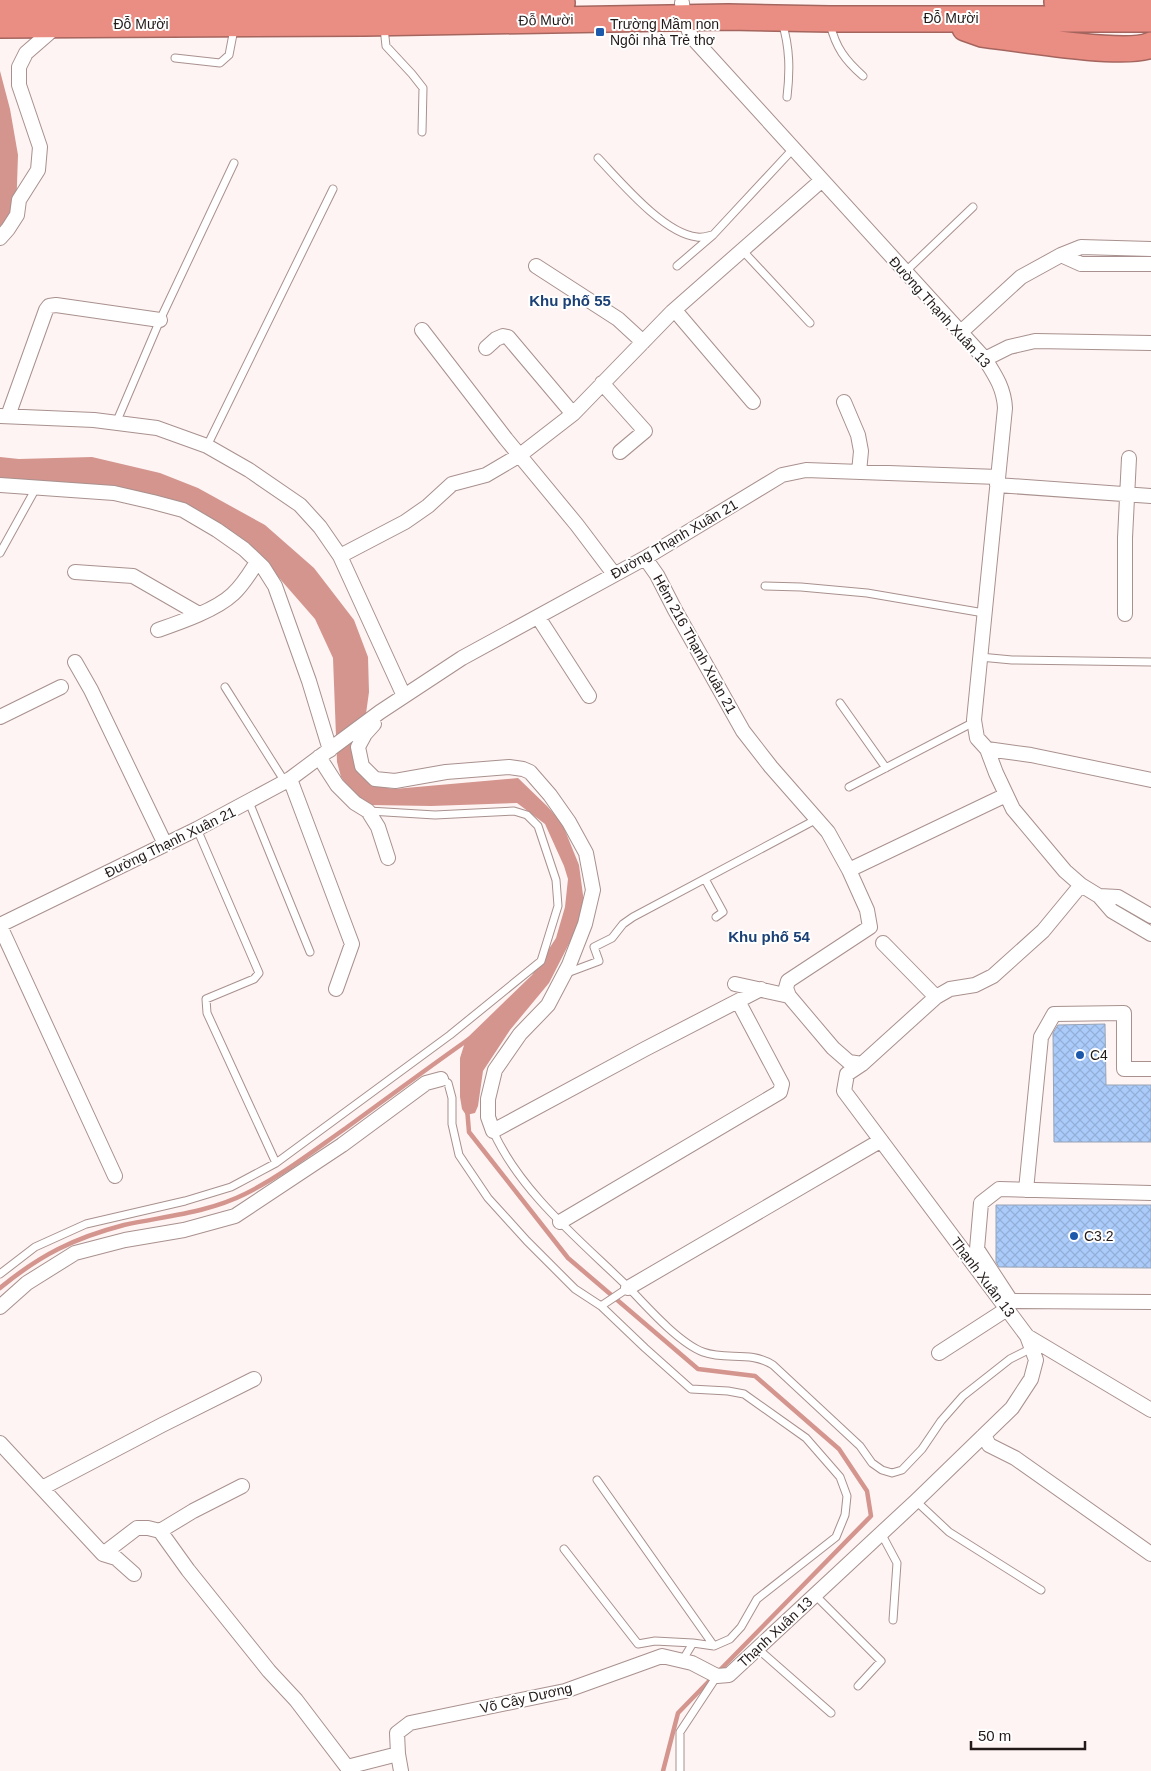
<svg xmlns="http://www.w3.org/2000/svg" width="1151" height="1771" viewBox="0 0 1151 1771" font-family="Arial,sans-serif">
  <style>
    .water { fill: #d3958e }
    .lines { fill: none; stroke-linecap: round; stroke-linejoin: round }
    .stream { stroke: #d3958e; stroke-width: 4.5 }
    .building { fill: url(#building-cross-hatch); stroke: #99a4b5 }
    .lane-casing { stroke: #a8918e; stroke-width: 9 }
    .street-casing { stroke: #a8918e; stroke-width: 16 }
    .highway-casing { stroke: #a4655e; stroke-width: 28 }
    .lane { stroke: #fff; stroke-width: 7 }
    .street { stroke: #fff; stroke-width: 14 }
    .highway { stroke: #ea8d83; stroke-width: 25 }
    .poi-dot { fill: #1d59ab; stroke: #fff; stroke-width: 2 }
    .labels { text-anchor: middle; stroke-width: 4; stroke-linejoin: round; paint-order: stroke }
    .street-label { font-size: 14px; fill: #221a19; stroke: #fff }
    .poi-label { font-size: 14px; fill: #221a19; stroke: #fff; text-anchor: start }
    .neighbourhood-label { font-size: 15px; font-weight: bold; fill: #1a4075; stroke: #fff }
  </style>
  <defs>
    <pattern id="building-cross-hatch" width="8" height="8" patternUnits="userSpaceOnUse" patternTransform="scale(1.25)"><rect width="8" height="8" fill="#abccfb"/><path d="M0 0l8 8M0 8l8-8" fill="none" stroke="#93afd7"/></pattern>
  </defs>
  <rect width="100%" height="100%" fill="#fef4f3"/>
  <path class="water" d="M0 71 10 109 18 155 16 213 0 235Z
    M0 457 19 459 92 457 160 473 198 488 265 525 314 568 354 620 368 657 369 692 359 764 376 786 394 789 518 778 547 806 562 823 579 865 583 895 584 911 576 930 549 983 510 1030 483 1071 478 1106 475 1113 466 1115 462 1109 460 1097V1058L466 1039 532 975 556 938 565 907 568 879 564 866 545 824 517 803 431 806 370 805 352 792 341 777 337 762 333 658 315 619 273 571 183 509 0 484Z"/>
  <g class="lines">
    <path class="stream" d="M467 1108 469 1132 568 1258 698 1369 755 1376 839 1449 867 1491 871 1516 719 1671
      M0 1288C40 1255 74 1238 124 1225 165 1216 207 1213 245 1194 281 1176 313 1151 346 1128 387 1098 428 1068 469 1039
      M663 1771 678 1713 713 1677"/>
  </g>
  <path class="building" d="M1105 1024 1106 1085H1151V1142H1054L1053 1033 1058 1025Z
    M996 1205H1151V1268L999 1267 996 1262Z"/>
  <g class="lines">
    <defs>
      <path id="lane" d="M782 22C790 48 790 71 787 97
        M830 24C836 48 845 60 863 76
        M384 28 386 46 412 74 423 88 422 132
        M175 58 220 63 229 55 234 29
        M598 158C621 182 663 233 697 237 702 238 708 236 712 235
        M742 250 810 323
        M677 266 713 235 793 149
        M905 272 973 207
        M116 423 160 320 234 163
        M207 446 333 189
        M0 553 36 488
        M765 586 801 587 867 593 984 613
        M980 657 1012 660 1151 662
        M225 687 285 782
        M840 703 886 768
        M849 787 974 722
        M249 802 310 952
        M197 829 259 973 254 979 206 999 207 1013 276 1163
        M705 879 723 912 716 917
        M567 973 599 961 594 947 612 938 623 924 633 917 817 819
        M441 1079 448 1083 452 1098V1124L459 1155 488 1198 527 1241 575 1289 601 1306 645 1348 691 1389 728 1391 744 1394 806 1438 840 1477 847 1496 845 1515 836 1537 757 1599 741 1627 730 1639 714 1646
        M493 1131C521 1193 581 1241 629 1288 647 1307 679 1343 703 1352 727 1361 749 1350 773 1365L860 1446 872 1463 882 1470 892 1473 902 1470 922 1449 941 1421 963 1396 1010 1359 1032 1348
        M0 1274 35 1247 86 1224 185 1201 231 1187 276 1163 450 1035 541 961 558 906 556 880 538 826 527 815 514 811 435 815 369 811
        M601 1306 628 1288
        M597 1480 714 1646 693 1643 682 1661
        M916 1501 949 1532 1041 1590
        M881 1533 897 1563 893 1620
        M564 1549 638 1644 655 1641 693 1643
        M815 1595 881 1661 858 1686
        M758 1649 831 1713
        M680 1771V1732L717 1676"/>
      <path id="street" d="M682 3 684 18 691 36 985 359C995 375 1004 388 1005 408L974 720 977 738 987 749 996 773 1013 809 1065 871 1081 885 1099 896 1112 911 1151 934
        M0 238 8 229 17 215 19 200 38 170 40 147 19 85V67L26 53 57 26
        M1061 255 1081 264H1151
        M536 266 618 319 643 342
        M672 312 822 180
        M422 330 506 439 577 525 614 574
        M961 332 1021 277 1061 255 1081 247 1151 249
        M486 348 496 339 503 336 508 337 573 414
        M985 359 1009 347 1035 341 1151 343
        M602 383 645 431 620 452
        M844 402 858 435 861 451 859 472
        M0 416 94 420 157 428 207 446 249 470 300 505 320 527 340 556 404 696
        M8 416 46 310 49 306 56 305 160 320
        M0 485 114 493 153 502 183 510 217 530 244 549 263 567 275 586 309 681 330 750
        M997 485 1151 496
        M340 556 405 522 428 506 452 484 486 475 520 455 573 414 672 312 678 314 753 402
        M645 558 657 575 675 610 743 731 771 767 828 832 849 870 867 910 870 927 788 981 786 988 789 996
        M75 572 133 576 199 614
        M1125 614V538L1129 458
        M538 617 589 696
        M158 630C181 622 216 610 233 594 243 585 250 573 257 562
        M75 662 91 690 165 844
        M0 717 61 687
        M374 724 365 734 358 747 362 766 375 779 395 781 446 772 509 767 523 769 530 772 550 795 569 822 586 853 593 890 585 924 569 965 548 1005 520 1034 495 1070 488 1099V1117L493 1131 645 1049 761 989
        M987 749 1031 755 1151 780
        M319 757 337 785 355 803 368 811 378 827 388 858
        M290 779 352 944 336 989
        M849 870 1006 795
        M1099 896 1118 897 1151 916
        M0 925 197 829 290 779 380 712 462 658 645 558 782 475 806 470 998 477
        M0 926 115 1176
        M883 943 936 997
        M735 984 789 996 833 1048 849 1062 862 1064
        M1026 1190 1041 1037 1054 1014 1124 1013V1069H1151
        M1151 1193 999 1189 981 1203 977 1249 1011 1301 1151 1302
        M560 1222 780 1092 782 1084 738 1001
        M628 1288 880 1141
        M0 1307 27 1283 75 1253 125 1240 184 1230 235 1216 342 1145 426 1083 441 1079
        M1027 1336 1151 1410
        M939 1353 1007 1309
        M984 1435 989 1445 1015 1458 1151 1554
        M0 1443 103 1554 116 1558 134 1574
        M42 1488 162 1425 254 1379
        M160 1531 193 1511 242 1486
        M103 1554 137 1528H148L160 1531 188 1570 269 1671 296 1700 347 1767 398 1754
        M401 1771 398 1754 397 1733 410 1723 565 1691 662 1656 692 1663 717 1676 729 1675 916 1501 1012 1408 1031 1379 1036 1360 1027 1336 844 1091 847 1074 862 1064 936 997 950 989 975 985 993 976 1043 931 1081 885"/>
      <path id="highway" d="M1057 2 1151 1
        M0 6 341 2 562 3
        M0 25 365 23 728 17 830 19H1151
        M965 28 982 34C1015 38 1126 57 1151 45"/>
    </defs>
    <use href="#lane" class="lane-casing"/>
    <use href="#street" class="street-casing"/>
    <use href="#highway" class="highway-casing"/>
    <use href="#lane" class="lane"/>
    <use href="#street" class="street"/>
    <use href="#highway" class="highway"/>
  </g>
  <g class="poi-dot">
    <rect x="595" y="27" width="10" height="10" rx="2.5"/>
    <circle cx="1080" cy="1055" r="5"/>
    <circle cx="1074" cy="1236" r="5"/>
  </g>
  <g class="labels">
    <g class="street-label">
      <text x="951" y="23">Đỗ Mười</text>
      <text transform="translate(546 20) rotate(-1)" y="5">Đỗ Mười</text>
      <text x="141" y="29">Đỗ Mười</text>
      <text transform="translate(940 312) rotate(48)" y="5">Đường Thạnh Xuân 13</text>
      <text transform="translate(674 539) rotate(-30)" y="5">Đường Thạnh Xuân 21</text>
      <text transform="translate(695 644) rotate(61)" y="5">Hẻm 216 Thạnh Xuân 21</text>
      <text transform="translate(170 842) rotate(-26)" y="5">Đường Thạnh Xuân 21</text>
      <text transform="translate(983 1277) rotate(53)" y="5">Thạnh Xuân 13</text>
      <text transform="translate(775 1632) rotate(-43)" y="5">Thạnh Xuân 13</text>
      <text transform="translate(526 1698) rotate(-13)" y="5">Võ Cây Dương</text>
    </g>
    <g class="poi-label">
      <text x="610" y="29">Trường Mầm non<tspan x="610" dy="16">Ngôi nhà Trẻ thơ</tspan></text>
      <text x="1090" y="1060">C4</text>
      <text x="1084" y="1241">C3.2</text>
    </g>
    <g class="neighbourhood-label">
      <text x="570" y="306">Khu phố 55</text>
      <text x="769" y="942">Khu phố 54</text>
    </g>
  </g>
  <path d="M971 1741v8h114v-8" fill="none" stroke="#221a19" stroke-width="2.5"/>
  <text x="978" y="1741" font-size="15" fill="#221a19" stroke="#ffffff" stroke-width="4" paint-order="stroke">50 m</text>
</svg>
